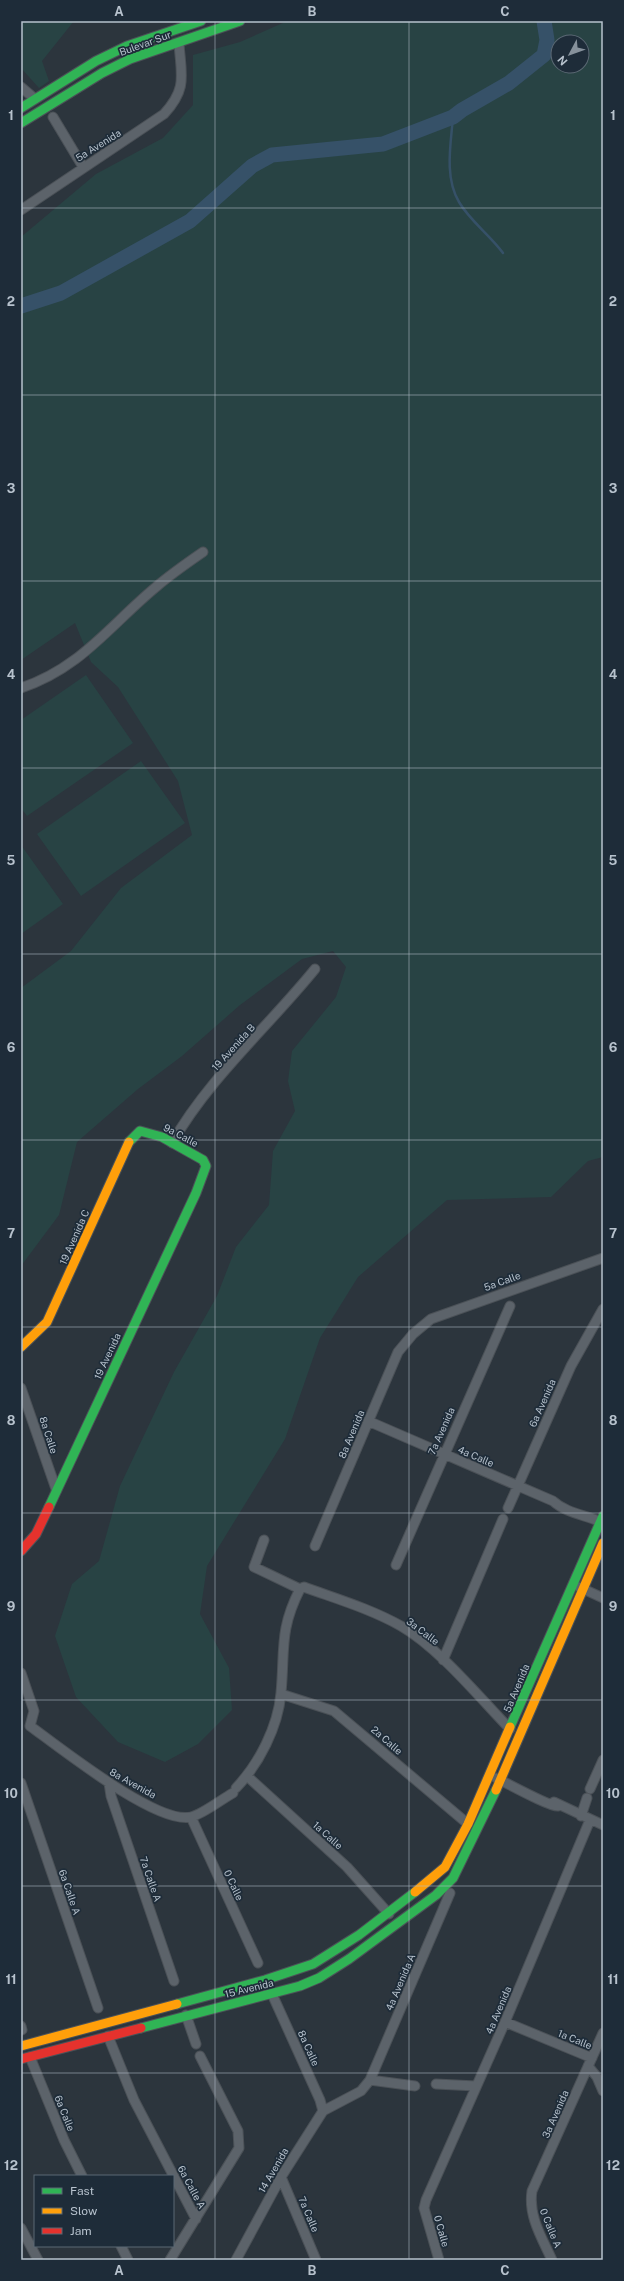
<svg xmlns="http://www.w3.org/2000/svg" width="624" height="2281" viewBox="0 0 624 2281" font-family="'Public Sans',sans-serif">
  <style>
    .green { fill: #284344; fill-rule: evenodd }
    .lines { fill: none; stroke-linecap: round; stroke-linejoin: round }
    .stream { stroke: #365168; stroke-width: 2.5 }
    .river { stroke: #365168; stroke-width: 15 }
    .street-casing { stroke: #4b5157; stroke-width: 11 }
    .fast-casing { stroke: #4b5157; stroke-width: 11 }
    .slow-casing { stroke: #4b5157; stroke-width: 11 }
    .jam-casing { stroke: #4b5157; stroke-width: 11 }
    .street { stroke: #5c636a; stroke-width: 9 }
    .fast { stroke: #30b455; stroke-width: 9 }
    .slow { stroke: #ff9f0a; stroke-width: 9 }
    .jam { stroke: #e5322d; stroke-width: 9 }
    .grid { fill: none; stroke: #b7c2cd; stroke-width: 1; stroke-opacity: 0.55 }
    .labels { text-anchor: middle; stroke-width: 3.5; stroke-linejoin: round; paint-order: stroke }
    .street-label { font-size: 10px; fill: #b7c2cd; stroke: #1e2c39 }
    .neatline { fill: none; stroke: #b7c2cd; stroke-width: 1.5 }
    .grid-label { font-size: 13px; text-anchor: middle; font-weight: bold; fill: #b7c2cd }
  </style>
  <rect width="100%" height="100%" fill="#2c353d"/>
  <path class="green" d="M21 21H74L42 61 49 81 39 88 21 68Z
    M316 21H603V1157L588 1161 551 1197 447 1200 358 1277 320 1338 285 1439 207 1566 200 1614 229 1668 232 1710 198 1744 165 1762 118 1742 76 1697 55 1636 72 1584 99 1561 120 1486 174 1372 217 1296 236 1247 269 1205 273 1151 295 1111 288 1081 292 1051 336 997 346 967 333 951 302 959 240 1005 182 1056 138 1089 77 1142 59 1215 21 1266V988L71 951 121 888 192 835 178 781 118 687 91 662 75 623 21 660V237L96 174 163 138 193 105V55L240 42 285 22ZM558 42H582V66H558Z
    M86 675 133 743 27 816 21 808V720Z
    M141 761 185 823 81 896 37 834Z
    M21 845 63 904 21 934Z"/>
  <g class="lines">
    <path class="stream" d="M453 117C451 143 444 177 459 202 470 221 490 235 503 253"/>
    <path class="river" d="M21 306 61 293 190 221 252 166 272 155 383 144 453 117 462 110 509 83 544 55 547 40 544 21"/>
    <defs>
      <path id="street" d="M21 87 35 99
        M53 117 83 167
        M21 210 164 114C188 88 181 75 179 43
        M21 688C81 668 110 625 156 587 171 574 187 563 203 552
        M172 1143C209 1078 268 1027 315 969
        M21 1388 56 1489
        M368 1421 553 1501C566 1513 585 1515 601 1522
        M508 1508 571 1366 603 1309
        M264 1540 254 1567 300 1589
        M315 1546 398 1352 413 1334 431 1319 603 1258
        M396 1565 510 1306
        M579 1587 603 1598
        M300 1589 304 1587C337 1599 371 1609 401 1626 439 1648 479 1697 510 1729
        M443 1660 503 1519
        M21 1673 34 1711 30 1726
        M281 1694 334 1711 468 1824
        M30 1726C59 1747 157 1825 191 1817 203 1814 222 1799 233 1793
        M247 1776 347 1867 389 1914
        M496 1778C507 1783 550 1807 558 1806
        M21 1783 98 2008
        M109 1783 111 1796 174 1981
        M236 1788C259 1764 278 1727 281 1693 285 1650 279 1630 300 1589
        M590 1789 603 1760
        M554 1802 603 1825
        M581 1816 587 1798
        M191 1817 258 1963
        M272 1994 320 2100 323 2111
        M186 2015 196 2044
        M505 2022 592 2058
        M21 2026 22 2030
        M108 2036 134 2100 196 2219
        M30 2057 64 2140 82 2176
        M588 2066 597 2077 603 2091
        M370 2080 415 2086
        M436 2084 476 2086
        M281 2177 316 2260
        M21 2228 38 2260
        M121 2246 128 2260
        M170 2260 239 2148 238 2131 200 2056
        M236 2260 281 2177 323 2111 361 2091 370 2080 450 1893
        M439 2260 424 2208 426 2200 505 2022 590 1820
        M552 2260C542 2238 528 2216 532 2191L603 2033"/>
      <path id="fast" d="M21 108 96 61 127 46 201 21
        M21 123 102 73 130 59 240 21
        M49 1507 196 1193 206 1166 203 1160 162 1137 140 1131 129 1142
        M510 1727 603 1516
        M177 2004 265 1980 313 1964 359 1935 415 1892
        M141 2028 300 1986 319 1978 349 1959 436 1895 453 1878 496 1790"/>
      <path id="slow" d="M21 1347 47 1322 129 1142
        M496 1790 603 1543
        M415 1892 445 1867 468 1824 510 1727
        M21 2046 177 2004"/>
      <path id="jam" d="M21 1551 36 1534 49 1507
        M21 2059 141 2028"/>
    </defs>
    <use href="#street" class="street-casing"/>
    <use href="#fast" class="fast-casing"/>
    <use href="#slow" class="slow-casing"/>
    <use href="#jam" class="jam-casing"/>
    <use href="#street" class="street"/>
    <use href="#fast" class="fast"/>
    <use href="#slow" class="slow"/>
    <use href="#jam" class="jam"/>
  </g>
  <path class="grid" d="M215 21V2260M409 21V2260M21 208H603M21 395H603M21 581H603M21 768H603M21 954H603M21 1140H603M21 1327H603M21 1513H603M21 1700H603M21 1886H603M21 2073H603"/>
  <g class="labels">
    <g class="street-label">
      <text transform="translate(145 43) rotate(-20)" y="4">Bulevar Sur</text>
      <text transform="translate(98 145) rotate(-32)" y="4">5a Avenida</text>
      <text transform="translate(233 1047) rotate(-48)" y="4">19 Avenida B</text>
      <text transform="translate(181 1135) rotate(28)" y="4">9a Calle</text>
      <text transform="translate(74 1237) rotate(-66)" y="4">19 Avenida C</text>
      <text transform="translate(502 1281) rotate(-20)" y="4">5a Calle</text>
      <text transform="translate(107 1356) rotate(-65)" y="4">19 Avenida</text>
      <text transform="translate(542 1403) rotate(-66)" y="4">6a Avenida</text>
      <text transform="translate(441 1431) rotate(-66)" y="4">7a Avenida</text>
      <text transform="translate(351 1434) rotate(-67)" y="4">8a Avenida</text>
      <text transform="translate(49 1435) rotate(72)" y="4">8a Calle</text>
      <text transform="translate(476 1456) rotate(23)" y="4">4a Calle</text>
      <text transform="translate(423 1631) rotate(37)" y="4">3a Calle</text>
      <text transform="translate(516 1688) rotate(-67)" y="4">5a Avenida</text>
      <text transform="translate(387 1740) rotate(41)" y="4">2a Calle</text>
      <text transform="translate(133 1783) rotate(29)" y="4">8a Avenida</text>
      <text transform="translate(328 1835) rotate(42)" y="4">1a Calle</text>
      <text transform="translate(151 1879) rotate(71)" y="4">7a Calle A</text>
      <text transform="translate(234 1885) rotate(65)" y="4">0 Calle</text>
      <text transform="translate(70 1892) rotate(71)" y="4">6a Calle A</text>
      <text transform="translate(400 1982) rotate(-67)" y="4">4a Avenida A</text>
      <text transform="translate(249 1988) rotate(-14)" y="4">15 Avenida</text>
      <text transform="translate(498 2010) rotate(-67)" y="4">4a Avenida</text>
      <text transform="translate(575 2039) rotate(22)" y="4">1a Calle</text>
      <text transform="translate(309 2048) rotate(66)" y="4">8a Calle</text>
      <text transform="translate(65 2113) rotate(68)" y="4">6a Calle</text>
      <text transform="translate(555 2114) rotate(-66)" y="4">3a Avenida</text>
      <text transform="translate(273 2170) rotate(-60)" y="4">14 Avenida</text>
      <text transform="translate(192 2187) rotate(62)" y="4">6a Calle A</text>
      <text transform="translate(309 2214) rotate(67)" y="4">7a Calle</text>
      <text transform="translate(551 2228) rotate(68)" y="4">0 Calle A</text>
      <text transform="translate(442 2231) rotate(74)" y="4">0 Calle</text>
    </g>
  </g>
  <rect width="624" height="2281" fill="none" stroke="#1e2c39" stroke-width="44"/>
  <rect x="34" y="2175" width="140" height="72" fill="#1e2c39" stroke="#5b6874"/>
  <rect x="42" y="2188" width="20" height="6" fill="#30b455" stroke="#5b6874"/>
  <text x="70" y="2195" font-size="12" fill="#b7c2cd">Fast</text>
  <rect x="42" y="2208" width="20" height="6" fill="#ff9f0a" stroke="#5b6874"/>
  <text x="70" y="2215" font-size="12" fill="#b7c2cd">Slow</text>
  <rect x="42" y="2228" width="20" height="6" fill="#e5322d" stroke="#5b6874"/>
  <text x="70" y="2235" font-size="12" fill="#b7c2cd">Jam</text>
  <g transform="translate(570 54) rotate(229)"><circle r="19" fill="#1e2c39" stroke="#5b6874"/>
  <path d="M0-3L7 15L0 10L-7 15Z" fill="#86919b"/>
  <text y="-6" font-size="11" font-weight="bold" text-anchor="middle" fill="#b7c2cd">N</text>
  </g>
  <rect x="22" y="22" width="580" height="2237" class="neatline"/>
  <g class="grid-label">
    <text x="119" y="16">A</text>
    <text x="312" y="16">B</text>
    <text x="505" y="16">C</text>
    <text x="11" y="120">1</text>
    <text x="613" y="120">1</text>
    <text x="11" y="306">2</text>
    <text x="613" y="306">2</text>
    <text x="11" y="493">3</text>
    <text x="613" y="493">3</text>
    <text x="11" y="679">4</text>
    <text x="613" y="679">4</text>
    <text x="11" y="865">5</text>
    <text x="613" y="865">5</text>
    <text x="11" y="1052">6</text>
    <text x="613" y="1052">6</text>
    <text x="11" y="1238">7</text>
    <text x="613" y="1238">7</text>
    <text x="11" y="1425">8</text>
    <text x="613" y="1425">8</text>
    <text x="11" y="1611">9</text>
    <text x="613" y="1611">9</text>
    <text x="11" y="1798">10</text>
    <text x="613" y="1798">10</text>
    <text x="11" y="1984">11</text>
    <text x="613" y="1984">11</text>
    <text x="11" y="2170">12</text>
    <text x="613" y="2170">12</text>
    <text x="119" y="2275">A</text>
    <text x="312" y="2275">B</text>
    <text x="505" y="2275">C</text>
  </g>
</svg>
